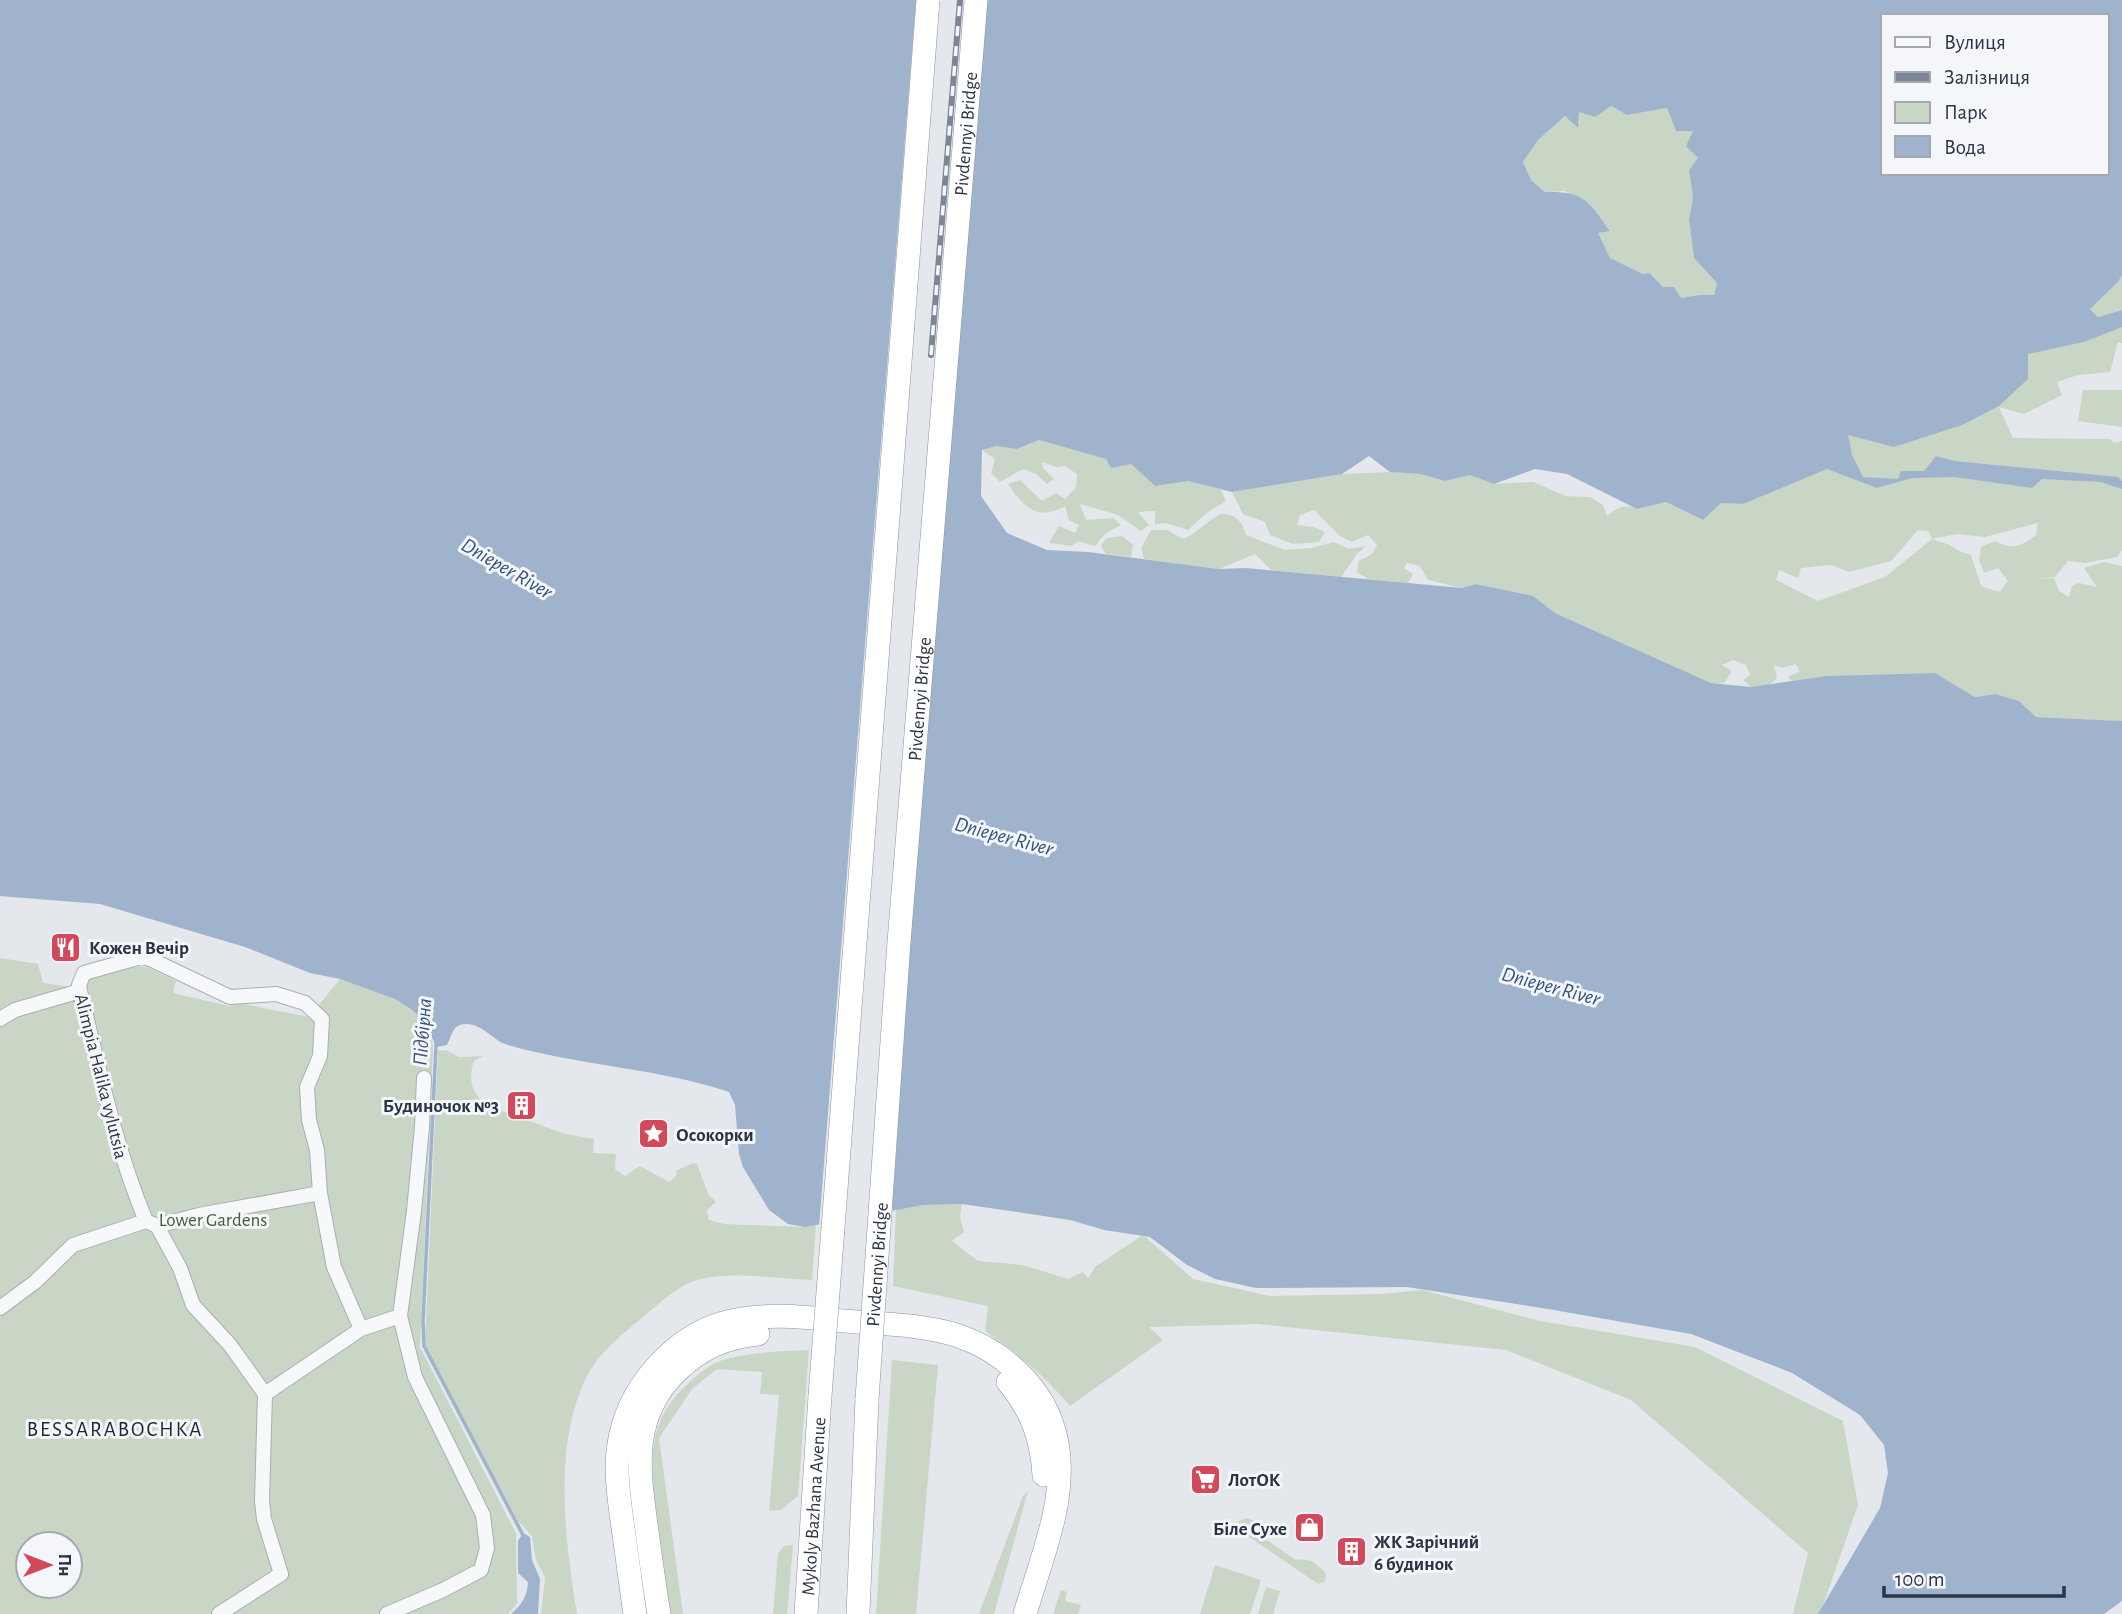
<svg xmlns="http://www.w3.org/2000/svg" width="2122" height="1614" viewBox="0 0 2122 1614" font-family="'Alegreya Sans',sans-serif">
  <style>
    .green { fill: #c9d6c5; fill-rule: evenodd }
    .water { fill: #9fb4cc; fill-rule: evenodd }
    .pier { fill: #e4e7ec }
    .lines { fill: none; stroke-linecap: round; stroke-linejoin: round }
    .stream { stroke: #9fb4cc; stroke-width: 3.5 }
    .minor-casing { stroke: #a9aeb7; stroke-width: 16 }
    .trunk-casing { stroke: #8b94a3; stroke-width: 24 }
    .minor { stroke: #f7f8fa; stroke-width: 14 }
    .trunk { stroke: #fff; stroke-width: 23 }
    .rail-casing { stroke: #7d8696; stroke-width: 6 }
    .rail { stroke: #f4f6f9; stroke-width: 3.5; stroke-dasharray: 10; stroke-linecap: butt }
    .trunk-bridge-casing { stroke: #8b94a3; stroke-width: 24; stroke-linecap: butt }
    .trunk-bridge { stroke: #fff; stroke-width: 23 }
    .labels { text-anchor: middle; stroke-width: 6; stroke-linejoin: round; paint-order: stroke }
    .street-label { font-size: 19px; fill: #2b3445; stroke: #f4f6f9 }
    .poi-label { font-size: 19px; font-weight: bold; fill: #2b3445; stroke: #f4f6f9; text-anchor: start }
    .park-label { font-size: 19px; fill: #3f6138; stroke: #f4f6f9 }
    .water-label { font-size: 21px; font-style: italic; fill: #34527a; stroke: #f4f6f9 }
    .neighbourhood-label { font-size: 21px; letter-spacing: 2px; fill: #1d2536; stroke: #f4f6f9 }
  </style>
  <rect width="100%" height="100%" fill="#e4e7ec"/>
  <path class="green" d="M1611 106 1627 115 1667 108 1676 131H1694L1698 158 1689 170 1693 197 1689 220 1694 258 1717 283 1714 295H1699L1681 298 1663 287 1651 273 1643 274 1610 258 1597 232 1609 231 1565 191 1545 192 1531 180 1523 162 1538 140 1565 116 1578 126V112Z
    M2122 275V310L2098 317 2090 309 2118 282Z
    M2118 327H2122V343L2118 342 2110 372 2078 375 2057 382 2062 395 2024 414 1999 407 2013 438 2110 439 2114 443 2122 441V550L2117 557 2085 563 2068 561 2055 577 2036 579 2054 578 2059 591 2069 597 2072 586 2079 583 2097 587 2084 568 2104 562 2122 566V721L2036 717 2019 701 1996 694 1975 697 1935 673 1826 676 1792 681 1788 676 1800 672 1796 664 1782 668 1774 665 1777 678 1768 686 1751 687 1743 680 1750 675 1746 665 1733 660 1722 665 1732 671 1724 683H1711L1555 613 1532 596 1476 584 1462 588 1428 580 1420 566 1407 563 1404 568 1413 574 1408 583 1368 579 1357 572 1359 561 1372 554 1377 545 1368 535 1352 542 1340 536 1314 510 1300 515 1297 525 1313 527 1325 532 1319 542 1293 544 1270 535 1265 522 1243 514 1232 492 1342 474 1390 472 1420 474 1445 481 1470 475 1494 484 1533 482 1566 496 1590 497 1603 505 1607 516C1617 508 1624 503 1637 509L1666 502 1703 520 1721 503 1743 504 1848 435 2027 354 2084 342ZM2038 523 2036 535C2020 546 2014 551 1995 541L1981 547 1979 560 1984 573 1998 568 2008 581 1999 592 1981 586 1971 555 1959 551 1950 545 1932 539 1957 534 1985 537ZM1918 530 1928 531 1932 539 1885 577 1818 601 1776 580 1779 570 1798 578 1801 568 1831 565 1849 572 1891 561Z
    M2083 390H2122V427L2078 421Z
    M1039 440 1106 459 1131 464 1155 486 1188 481 1220 489 1226 501 1208 512 1188 530 1166 523 1155 524V511L1138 512 1149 525 1141 531 1118 515 1080 504 1086 520 1113 518 1121 525 1105 534 1095 546 1078 541 1072 546 1049 543 1059 526 1075 533 1079 525 1069 520 1065 506C1037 522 1024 507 1008 484L1020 480 1042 501 1056 493 1065 499 1076 487 1077 474 1065 466 1056 467 1042 462 1043 468 1054 479 1047 484 1036 474 1023 469 1000 482 991 473 995 459 982 450 996 446 1018 449Z
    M1221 514C1236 514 1242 521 1246 535L1285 550 1312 548 1334 542 1349 549 1366 546 1357 554 1341 577 1271 570 1255 554 1219 569 1144 559 1141 548 1151 530H1167L1183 539C1198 533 1206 521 1221 514Z
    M1122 536 1133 545 1131 557 1106 554 1101 546 1106 538Z
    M0 958 38 964 43 983 85 989V976L116 972 118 966 147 967 176 981 173 993 229 1006 238 1003 309 1017 340 979C365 988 414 1000 426 1025 430 1031 431 1039 433 1046L420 1347 516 1533 517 1604 508 1614H0ZM28 1544H70V1586H28Z
    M446 1050 459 1057 483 1056 474 1061C468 1079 471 1090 484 1104L565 1134 594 1139 593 1153 616 1154 615 1169 625 1176 640 1166 669 1182 676 1176 677 1170 694 1163 697 1164 708 1194 716 1202 707 1210 709 1220 724 1224 805 1227 816 1224 812 1280C776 1279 736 1271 701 1279 679 1284 660 1303 643 1317 625 1332 599 1353 588 1374 552 1445 565 1538 577 1614H541L545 1578 536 1560 532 1536 518 1521 440 1376 425 1344 438 1051Z
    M962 1204 960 1217 964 1232 952 1241 978 1261 1023 1265 1068 1279 1083 1272 1088 1278 1096 1266 1143 1235 1193 1279 1270 1296 1380 1294 1422 1290 1540 1321 1695 1347 1843 1421 1858 1505 1820 1614H1793L1808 1553 1631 1400 1506 1350 1258 1324 1149 1327 1163 1340 1070 1406C1042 1373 1020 1356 985 1331L988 1306 893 1286 896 1209 923 1205Z
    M809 1350 798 1496 781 1510 769 1511 779 1395 760 1394 762 1372 717 1369 693 1388 659 1438 683 1614H670C666 1584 662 1553 658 1523 650 1467 643 1421 692 1380 701 1372 712 1363 723 1360 751 1352 780 1351 809 1350Z
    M892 1360 938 1365 916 1614H876Z
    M1028 1491 994 1614H979L1023 1496Z
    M1247 1518 1254 1521 1258 1534 1296 1560C1311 1558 1316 1563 1326 1574L1325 1581 1318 1584 1236 1528 1239 1521Z
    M793 1545 787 1614H773L778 1554 784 1546Z
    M1215 1565 1261 1580 1250 1614H1200Z
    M1266 1587 1280 1591 1273 1614H1258Z
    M1061 1590 1067 1592 1065 1601 1081 1605 1078 1614H1053Z"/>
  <path class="water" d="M0 0H2122V275L2118 282 2090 309 2098 317 2122 310V327L2084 342 2028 354V379L1999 406 1962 425 1894 447 1848 435 1852 455 1863 477 1898 479 1901 471H1924L1936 456 1954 461 2118 477 2122 481V489L2101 482 2042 479 2032 488 1955 477 1912 478 1877 488 1827 469 1743 504 1721 503 1703 520 1666 502 1637 509 1567 474 1535 469 1494 484 1470 475 1445 481 1420 474 1390 472 1369 456 1342 474 1232 492 1188 481 1155 486 1131 464 1111 468 1106 459 1039 440 1017 449 996 446 982 450 981 496 1007 533 1047 550 1088 552 1219 569 1246 568 1462 588 1476 584 1533 596 1555 613 1711 683 1751 687 1826 676 1935 673 1975 697 1996 694 2019 701 2036 717 2122 721V1601L2104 1614H1818L1880 1508 1888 1473 1884 1445 1860 1415 1792 1373 1691 1334 1548 1309 1407 1287 1256 1288 1215 1279 1187 1265 1150 1237 1104 1230 1070 1220 1017 1212 962 1204 923 1205 805 1227 788 1224 769 1210 743 1167 739 1154 735 1105 729 1092C658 1068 580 1066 508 1045 493 1041 483 1024 466 1024 452 1024 452 1036 447 1045L436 1047 426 1023 411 1009 395 999 340 979 310 973 245 947 100 904 0 896ZM1882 16H2106V173H1882ZM1611 106 1627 115 1667 108 1676 131H1693L1686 146 1698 158 1689 170 1693 197 1689 220 1694 258 1717 283 1714 295H1699L1681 298 1674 287H1663L1650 273 1643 274 1610 258 1598 233 1610 231C1588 201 1585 191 1545 192L1531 180 1523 162 1538 140 1565 116 1578 128 1579 112 1595 117Z
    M523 1533 530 1537 532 1560 540 1579 538 1614H511C522 1604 527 1597 528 1582L518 1573V1541Z"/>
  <path class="pier" d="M916 0H987L910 943 892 1213 819 1227Z"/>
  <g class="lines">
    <path class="stream" d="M436 1045 423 1321 424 1346 524 1537"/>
    <defs>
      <path id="minor" d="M0 1019 15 1010 80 991
        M157 1226 199 1215 320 1193
        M0 1308 35 1282 73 1245 146 1221
        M265 1394 361 1329 400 1316
        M219 1614 281 1574 264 1519 262 1501 265 1394 230 1345 193 1305 180 1268 157 1226 146 1221C115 1147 99 1068 80 991L79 985 84 973 141 957 150 959 230 997 276 994 305 1003 322 1019 320 1056 307 1087 309 1120 317 1150 320 1193 334 1267 361 1329
        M387 1614 443 1590 481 1570 487 1548 483 1515 415 1377 400 1316 414 1211 422 1127 424 1078"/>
      <g id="trunk">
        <path d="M1008 1382C1032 1411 1042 1439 1044 1475"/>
        <path d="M635 1614C631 1588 628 1562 624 1535 619 1498 612 1462 623 1426 636 1381 677 1336 723 1323 761 1312 805 1317 844 1321 881 1324 923 1324 959 1336 1000 1350 1038 1383 1052 1424 1074 1486 1042 1555 1025 1614"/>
        <path d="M659 1614C654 1584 650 1554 646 1524 638 1466 631 1415 678 1370 702 1348 726 1337 758 1334"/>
        <path id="s1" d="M806 1614 820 1396"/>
        <path d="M858 1614 867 1399"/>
      </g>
    </defs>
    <use href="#minor" class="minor-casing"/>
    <use href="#trunk" class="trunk-casing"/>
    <use href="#minor" class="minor"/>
    <use href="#trunk" class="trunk"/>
    <defs>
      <path id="rail" d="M931 355 960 0"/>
    </defs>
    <use href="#rail" class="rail-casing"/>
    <use href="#rail" class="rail"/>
    <defs>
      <g id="trunk-bridge">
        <path d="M820 1396 928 0"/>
        <path id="s2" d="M867 1399 899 942 976 0"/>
      </g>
    </defs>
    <use href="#trunk-bridge" class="trunk-bridge-casing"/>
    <use href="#trunk-bridge" class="trunk-bridge"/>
  </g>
  <defs>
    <symbol id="restaurant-square" viewBox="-11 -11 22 22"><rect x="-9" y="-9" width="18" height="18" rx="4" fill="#d1495b" stroke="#f4f6f9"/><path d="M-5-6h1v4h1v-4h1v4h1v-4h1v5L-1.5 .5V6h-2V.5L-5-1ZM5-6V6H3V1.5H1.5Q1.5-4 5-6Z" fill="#fff"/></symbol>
    <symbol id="building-square" viewBox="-11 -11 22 22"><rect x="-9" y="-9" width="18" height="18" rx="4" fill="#d1495b" stroke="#f4f6f9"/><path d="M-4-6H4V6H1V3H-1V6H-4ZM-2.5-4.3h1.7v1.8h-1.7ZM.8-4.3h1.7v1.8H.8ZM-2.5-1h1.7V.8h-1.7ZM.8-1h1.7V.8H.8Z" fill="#fff"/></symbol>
    <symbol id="sight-square" viewBox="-11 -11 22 22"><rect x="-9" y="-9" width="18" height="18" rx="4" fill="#d1495b" stroke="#f4f6f9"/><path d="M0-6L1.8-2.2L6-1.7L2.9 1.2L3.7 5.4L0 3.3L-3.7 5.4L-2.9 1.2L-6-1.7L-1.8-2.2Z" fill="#fff"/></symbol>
    <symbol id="supermarket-square" viewBox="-11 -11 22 22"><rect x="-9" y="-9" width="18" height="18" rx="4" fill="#d1495b" stroke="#f4f6f9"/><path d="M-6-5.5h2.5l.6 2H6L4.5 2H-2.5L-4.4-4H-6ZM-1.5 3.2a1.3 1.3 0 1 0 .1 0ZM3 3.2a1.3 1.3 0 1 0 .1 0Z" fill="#fff"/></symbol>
    <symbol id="shop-square" viewBox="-11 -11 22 22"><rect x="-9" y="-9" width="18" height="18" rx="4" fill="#d1495b" stroke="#f4f6f9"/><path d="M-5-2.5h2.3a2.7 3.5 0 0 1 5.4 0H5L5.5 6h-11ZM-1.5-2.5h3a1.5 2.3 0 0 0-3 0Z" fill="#fff"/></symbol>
  </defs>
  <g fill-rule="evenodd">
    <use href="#restaurant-square" x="48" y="930" width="35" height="35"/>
    <use href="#building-square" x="504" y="1088" width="35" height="35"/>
    <use href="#sight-square" x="636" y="1116" width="35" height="35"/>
    <use href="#supermarket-square" x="1188" y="1462" width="35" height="35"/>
    <use href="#shop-square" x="1292" y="1510" width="35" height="35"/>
    <use href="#building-square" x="1334" y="1534" width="35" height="35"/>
  </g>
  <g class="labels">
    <g class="street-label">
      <text dy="7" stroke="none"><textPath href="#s2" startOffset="1269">Pivdennyi Bridge</textPath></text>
      <text dy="7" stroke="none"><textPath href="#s2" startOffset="702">Pivdennyi Bridge</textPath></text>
      <text transform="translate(102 1076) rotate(76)" y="7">Alimpia Halika vylutsia</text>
      <text dy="7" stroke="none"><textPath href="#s2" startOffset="135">Pivdennyi Bridge</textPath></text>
      <text dy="7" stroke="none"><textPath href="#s1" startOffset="108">Mykoly Bazhana Avenue</textPath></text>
    </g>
    <g class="poi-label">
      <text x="89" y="954">Кожен Вечір</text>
      <text x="499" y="1112" text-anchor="end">Будиночок №3</text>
      <text x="676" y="1141">Осокорки</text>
      <text x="1228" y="1486">ЛотОК</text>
      <text x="1287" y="1535" text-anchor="end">Біле Сухе</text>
      <text x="1374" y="1548">ЖК Зарічний<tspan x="1374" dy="22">6 будинок</tspan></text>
    </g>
    <g class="park-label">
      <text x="213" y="1226">Lower Gardens</text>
    </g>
    <g class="water-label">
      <text transform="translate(507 568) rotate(30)" y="7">Dnieper River</text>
      <text transform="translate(1004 836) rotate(15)" y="7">Dnieper River</text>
      <text transform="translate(1551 986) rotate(15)" y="7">Dnieper River</text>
      <text transform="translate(422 1032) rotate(-86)" y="7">Підбірна</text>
    </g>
    <g class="neighbourhood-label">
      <text x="115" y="1436">BESSARABOCHKA</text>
    </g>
  </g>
  <rect x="1881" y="14" width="228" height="161" fill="#f4f6f9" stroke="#a4a8b1" stroke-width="2"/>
  <rect x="1895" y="37" width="35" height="10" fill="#f7f8fa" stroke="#a4a8b1" stroke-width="2"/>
  <text x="1944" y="49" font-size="21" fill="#2b3445">Вулиця</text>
  <rect x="1895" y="72" width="35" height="10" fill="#7d8696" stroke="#a4a8b1" stroke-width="2"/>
  <text x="1944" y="84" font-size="21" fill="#2b3445">Залізниця</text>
  <rect x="1895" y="102" width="35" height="21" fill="#c9d6c5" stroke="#a4a8b1" stroke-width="2"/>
  <text x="1944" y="119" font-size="21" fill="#2b3445">Парк</text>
  <rect x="1895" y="136" width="35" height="21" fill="#9fb4cc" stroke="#a4a8b1" stroke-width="2"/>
  <text x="1944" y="154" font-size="21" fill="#2b3445">Вода</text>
  <g transform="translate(49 1565) rotate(90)"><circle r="33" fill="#f4f6f9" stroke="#a4a8b1" stroke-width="2"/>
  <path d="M0-5L12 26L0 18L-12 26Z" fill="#d1495b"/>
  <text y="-10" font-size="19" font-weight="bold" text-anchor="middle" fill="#2b3445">Пн</text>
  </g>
  <path d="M1884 1586v10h180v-10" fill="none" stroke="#2b3445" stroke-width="3.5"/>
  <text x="1895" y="1586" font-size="21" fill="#2b3445" stroke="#f4f6f9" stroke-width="5" paint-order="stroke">100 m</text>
</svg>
